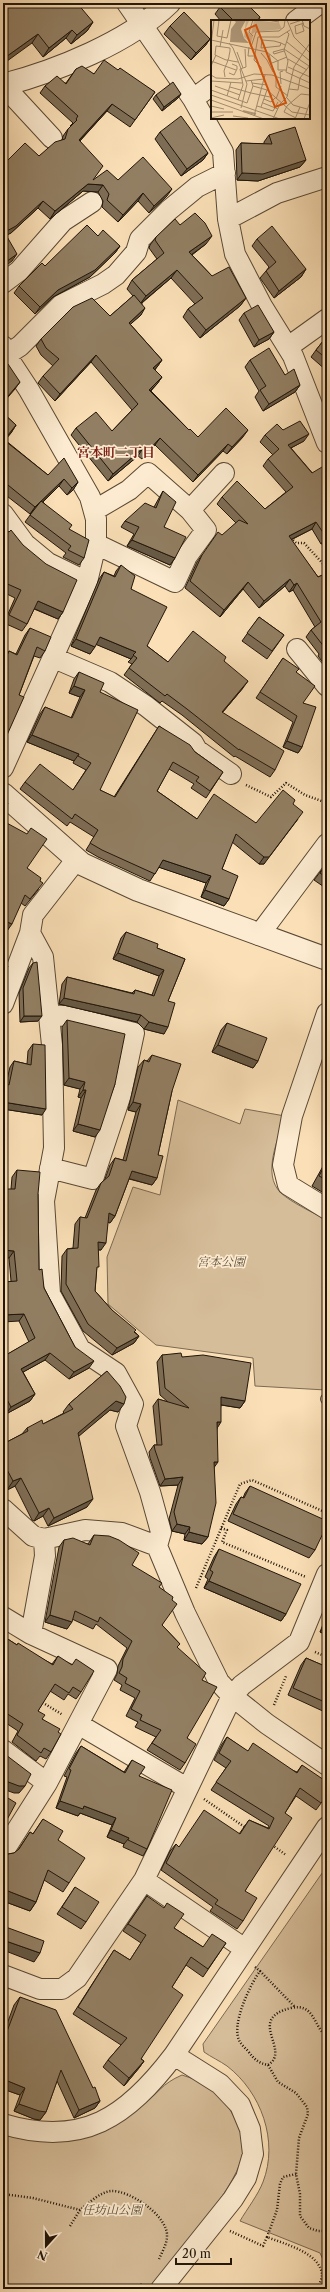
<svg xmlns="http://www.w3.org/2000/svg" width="330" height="2292" viewBox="0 0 330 2292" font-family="'Libre Caslon Text','Noto Serif JP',serif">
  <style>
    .green { fill: #d6bd99; stroke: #7c6951 }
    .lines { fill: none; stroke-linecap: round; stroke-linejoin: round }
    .service-casing { stroke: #584834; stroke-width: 12 }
    .minor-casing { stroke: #584834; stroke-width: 22 }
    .tertiary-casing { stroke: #584834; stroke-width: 24 }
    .path { stroke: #211509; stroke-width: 2.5; stroke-dasharray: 1 2; stroke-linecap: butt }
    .service { stroke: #fcebd0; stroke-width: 10 }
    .minor { stroke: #fcebd0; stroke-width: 20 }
    .tertiary { stroke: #fcebd0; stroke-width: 22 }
    .wall { fill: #7e6d55; stroke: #211509 }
    .shaded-wall { fill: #665945; stroke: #211509 }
    .building { fill: #927f63; stroke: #211509 }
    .labels { text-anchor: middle; stroke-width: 3.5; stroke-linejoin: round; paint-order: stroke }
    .park-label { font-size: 12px; font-style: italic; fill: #60503b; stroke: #fcebd0 }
    .neighbourhood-label { font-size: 13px; font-weight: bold; fill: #7a1f14; stroke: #fcebd0 }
    .inset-river { fill: none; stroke: #b19b7c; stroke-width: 2 }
    .inset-road { fill: none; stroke: #a48f71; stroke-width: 1 }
    .view { fill: #de560c; fill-opacity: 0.15; stroke: #de560c; stroke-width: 2 }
    .inset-edge { fill: none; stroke: #211509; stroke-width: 2 }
  </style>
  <rect width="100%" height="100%" fill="#fbe0b7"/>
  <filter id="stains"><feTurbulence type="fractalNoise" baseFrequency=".005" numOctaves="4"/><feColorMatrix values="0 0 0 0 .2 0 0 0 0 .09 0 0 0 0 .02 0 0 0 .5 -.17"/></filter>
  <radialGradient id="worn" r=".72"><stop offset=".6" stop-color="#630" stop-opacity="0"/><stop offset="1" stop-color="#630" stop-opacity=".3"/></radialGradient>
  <path class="green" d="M178 1100 240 1124 245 1109 285 1116C279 1138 261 1174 281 1193 292 1203 314 1213 327 1220L326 1390 255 1386 253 1358 156 1345 108 1304 107 1257 133 1187 160 1195Z
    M327 1866V2275L325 2264 320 2253 240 2221C247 2209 258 2195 263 2182 279 2141 261 2092 227 2066 220 2061 211 2057 204 2052L203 2044Z
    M182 2075C190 2078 199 2080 205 2084 226 2097 248 2132 242 2157 233 2193 174 2257 150 2289H3V2134C53 2150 101 2137 141 2106 159 2093 161 2084 182 2075Z"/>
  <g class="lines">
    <defs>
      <path id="service" d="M326 1399 327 1398"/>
      <path id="minor" d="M127 3 193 99 223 152 228 219 235 254 262 306 293 356 327 443
        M296 21 320 3
        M3 85 52 138
        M193 99 212 85
        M228 219 277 193 327 177
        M3 283 19 271 63 221 92 202
        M3 346 6 355 29 390 90 497 96 519V544L87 582 3 768
        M288 347 327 319
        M3 357 20 346 61 305 103 284 116 275 136 252 140 239 169 210 197 187 225 173
        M95 510 129 490 148 473 190 510 206 530 187 556 175 582 96 544
        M190 510 224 473
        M3 514 25 544 48 563 87 582
        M297 649 327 686
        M54 658 110 682 146 706 193 743 197 750 231 774
        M30 933 43 957 52 1045 54 1148 44 1201 50 1294 80 1349 116 1373 133 1404 126 1426 150 1492 161 1532 157 1546
        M259 935 327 844
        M3 1004 30 933 33 915 76 860
        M327 1013 292 1116 283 1165 288 1185 327 1209
        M50 1168 93 1179 121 1094 134 1033 66 1016 50 1015
        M3 1509 33 1536 44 1539 85 1530 122 1533 157 1546 185 1613 219 1682 232 1696 267 1724 327 1765
        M3 1617 31 1634 107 1669 47 1783 3 1852
        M31 1634 45 1556 44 1539
        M78 1724 187 1788
        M3 1750 47 1783
        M144 1880 245 1949
        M3 1975 40 1989H62L77 1978 144 1880 232 1696 242 1685 299 1642 327 1574
        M3 2124C83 2148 127 2117 174 2055L327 1827
        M161 2289 233 2199 246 2178 253 2154 250 2129 240 2105 220 2084 174 2055"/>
      <path id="tertiary" d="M3 85C57 71 129 42 169 3
        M3 794 82 864 138 890 327 959"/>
    </defs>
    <use href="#service" class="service-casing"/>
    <use href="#minor" class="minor-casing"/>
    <use href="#tertiary" class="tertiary-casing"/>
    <path class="path" d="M291 538 296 543H304L327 568
      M246 785 271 797 286 783 305 795 327 803
      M221 1528 227 1530 222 1542 306 1577
      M196 1588 240 1484 252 1480 327 1513
      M315 1652 327 1657
      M40 1701 63 1715
      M274 1705 286 1676
      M204 1799 246 1828
      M272 1845 286 1855
      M255 1967 260 1971C250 1985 230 2026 240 2042 242 2045 245 2048 248 2051 254 2059 258 2063 268 2065 292 2050 245 2019 291 2008 315 2002 314 2029 327 2036
      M260 1971 295 2007
      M268 2065 278 2082 296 2093 307 2107 308 2114 299 2138 296 2174 300 2194V2216L309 2228 318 2231H327
      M3 2194 33 2198 80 2210C89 2203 100 2192 111 2191 130 2190 168 2216 167 2236 167 2244 162 2252 159 2259
      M70 2226 80 2210
      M230 2231 263 2246 267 2237C284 2244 319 2252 322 2274 322 2279 319 2285 317 2289
      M267 2237 277 2210 280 2184 283 2177 296 2174
      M137 2289 143 2283"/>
    <use href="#service" class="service"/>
    <use href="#minor" class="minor"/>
    <use href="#tertiary" class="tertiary"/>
  </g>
  <path class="wall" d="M3 3 93 22 87 31 71 44 66 38 43 57 32 43Z
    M220 7 260 17 258 21H221L215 14Z
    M327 17V26L323 22Z
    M170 26 210 39 205 46 191 60 164 34Z
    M76 69 94 74 118 70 155 92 130 127 107 111 80 141 93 180H118L167 196 149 213 138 201 118 222 102 207 103 201 98 192 83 191 50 219 38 208 11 233 6 235 12 261 6 235 3 237V165L39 156 62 140 63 136 68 129 71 126H70L73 123 40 93 45 86 66 83Z
    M181 94 178 98 162 111 153 99 156 95Z
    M160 132 208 153 203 160 181 176 155 139Z
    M269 135 306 160 300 167 258 181 237 180 236 150 241 143 264 144V142Z
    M180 225 206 244 192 255 212 276 246 298 240 306 200 338 183 317 188 309 195 304 171 278 142 303 141 315 130 324 162 360 157 367 155 370 162 377 157 384 151 391 189 430 198 437H243L227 454 223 451 193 482 155 445 142 459 138 456 108 481 71 435 76 428 112 431 132 410 91 362 55 401 38 383 43 376 53 366 41 355 36 346 41 339 110 316 133 296 127 289 132 280 157 259 149 248 150 245 156 237Z
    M98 236 120 246 115 253 90 277 53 297 35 314 14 293 19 286 45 266Z
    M257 239 306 269 301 277 274 298 260 278 266 271 269 267 252 246Z
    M244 313 274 332 269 339 254 347 239 320Z
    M327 336V371L311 357 316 350Z
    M250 360 285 375 300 385 295 392 263 411 255 397 259 391 245 367Z
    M3 413 16 425 11 433 5 440 48 475 78 482 73 490 67 495 59 486 43 502 69 529 84 558 79 565 63 557 66 553 25 522 33 511 30 514 3 493Z
    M283 430 304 441 291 448 327 490V550L323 543 321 544 312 529 291 540 318 577 327 573V668L318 656 319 654 306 637 311 630 315 627 293 590 289 592 285 586 259 608 243 589 220 617 185 588 197 562 202 555 236 523 217 504 222 497 265 509 286 492 263 466 268 459 273 455 260 442 265 435Z
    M163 491 164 527 175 558 170 565 127 546 134 534 121 527 125 521 154 507 159 498Z
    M3 528 63 612 58 619 34 609 27 624 22 631 4 623 15 598 3 592Z
    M121 565 131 589 147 646 168 662 224 661 243 688 222 713 275 770 270 777 235 756 234 757 182 715 162 701 160 703 124 675 132 664 128 662 131 659 96 644 90 654 71 646 99 579 104 572 114 576 116 571Z
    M259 617 284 635 267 659 242 641Z
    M30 628 45 651 40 658 34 656 19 695 3 744V660L9 651 16 654 25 635Z
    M283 658 296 672 303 703 302 747 298 753 283 747 293 722 256 698Z
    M79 672 100 692V790L114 797 159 726 223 772 206 798 191 788 194 784 169 769 157 791 197 819 256 823 293 804 264 864H259L232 842 222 869 229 899 224 906 201 897 206 883 159 867 150 881 98 857 86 850 94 837 70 822 67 826 20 789 25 782 73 790 86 770 73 763 74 761 27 742 40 714 45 707 71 718 80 697 69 693 74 679Z
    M327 863V889L314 880Z
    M27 868 40 881 38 890 25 906 21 903 7 931Z
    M126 932 157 948 185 959 168 1001 164 1034 144 1029 137 1022 59 1004 62 984 67 977 132 993 135 990 152 995 159 976 113 959 121 938Z
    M33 963 38 1021 20 1022 19 993 29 968Z
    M67 1020 115 1084 95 1137 73 1131 81 1098 78 1097 80 1089 64 1085 62 1027Z
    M227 1023 258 1061 253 1068 212 1052 221 1030Z
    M33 1044 42 1115 3 1109V1083L6 1084 10 1067 14 1061 27 1064 28 1051Z
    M152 1055 172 1091 158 1155 157 1178 152 1185 129 1179 115 1216 110 1223 108 1222 101 1250H98L95 1291 112 1310 139 1336 134 1343 112 1355 83 1331 61 1291 62 1256 67 1249 73 1248 75 1224 80 1217 85 1218 96 1190 101 1183 105 1179 110 1165 115 1158 123 1160 136 1112 128 1110 138 1067 144 1060 147 1061Z
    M327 1159V1195L312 1186Z
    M17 1170 38 1194 39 1270 44 1288 75 1347 89 1368 69 1379 45 1360 23 1372 35 1394 30 1401 6 1414 3 1408V1355H6L29 1342 19 1321 11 1281 9 1258 11 1189 12 1177Z
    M162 1355 182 1357 245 1401 240 1408 221 1405 217 1429 214 1467 208 1537 202 1544 184 1540 185 1534 172 1531 169 1519 178 1485 160 1486 150 1458 149 1452 154 1445H157L153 1406 158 1399 168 1402 160 1395 157 1362Z
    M107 1371 118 1412 110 1410 78 1436 87 1507 48 1526 43 1516 34 1521 32 1520 15 1486 7 1490 3 1482V1444L22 1434 27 1428 43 1424 64 1413 63 1412 69 1404Z
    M250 1486 315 1550 309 1558 228 1521 236 1504 241 1497 243 1498 245 1493Z
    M94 1535 132 1565 159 1587 172 1600 162 1625 180 1644 177 1647 202 1680 187 1738 185 1763 180 1770 147 1750 156 1737 135 1727 138 1722 126 1716 135 1698 120 1690 122 1685 114 1680 117 1674 118 1666 127 1648 96 1624 93 1629 72 1619 67 1629 45 1622 59 1547 64 1540 88 1544Z
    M219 1549 286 1614 281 1621 204 1588 208 1579 205 1577 214 1557Z
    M327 1614V1635L320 1632Z
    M3 1636 17 1645 52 1664 58 1656 81 1692 76 1699 68 1694 64 1700 50 1691 38 1711 42 1719 58 1732 51 1752 46 1759 40 1756 36 1761 12 1742 18 1731 3 1721Z
    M306 1658 327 1667V1713L288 1695 301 1665Z
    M227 1737 247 1751 297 1772 302 1765 327 1795 316 1810 296 1796 285 1813 245 1891 243 1921 237 1929 210 1911 213 1907 161 1870 170 1851 176 1844 179 1847 239 1834 249 1820 268 1828 269 1826 211 1790 226 1768 214 1760 222 1744Z
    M81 1746 124 1772 132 1760 139 1776 147 1849 143 1856 123 1847 124 1844 107 1837 112 1825 80 1813 78 1816 56 1808 67 1777 64 1776 76 1753Z
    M43 1819 58 1840 69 1883 63 1892 44 1880 36 1902 30 1911 3 1901V1861L8 1854 14 1853 18 1850 30 1832 33 1834Z
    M75 1887 86 1922 81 1929 57 1914Z
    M147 1896 174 1928 203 1947 226 1943 203 1977 186 1965 172 1987 141 2059 144 2061 139 2068 124 2086 103 2067 108 2060 121 2045 73 2014 114 1950 130 1960 141 1943 123 1931Z
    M20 1997 93 2088 100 2101 95 2108 74 2118 57 2081 46 2112 40 2120 34 2119 14 2111 20 2095 3 2089V2035L14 2005Z"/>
  <path class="shaded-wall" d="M93 22 87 31 71 44 77 35Z
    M72 30 66 38 43 57 49 48Z
    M38 34 32 43 3 64V59Z
    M210 39 205 46 191 60 196 53Z
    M181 94 178 98 162 111 164 107Z
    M112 104 107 111 74 147 79 140Z
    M208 153 203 160 181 176 187 169Z
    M306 160 300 167 258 181 237 180 242 173Z
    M88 184 103 185 98 192 83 191 50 219 55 211Z
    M172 189 167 196 149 213 154 206Z
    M143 193 138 201 118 222 123 215Z
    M43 201 38 208 11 233 3 237V233Z
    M212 236 206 244 184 260 189 252Z
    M120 246 115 253 90 277 53 297 35 314 40 307 58 290Z
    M17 254 12 261 3 268V264Z
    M306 269 301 277 274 298 279 291Z
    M177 270 171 278 140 304 146 296Z
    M246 298 240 306 200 338 206 330Z
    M145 308 141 315 124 330 129 323Z
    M274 332 269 339 254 347 259 340Z
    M96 355 91 362 55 401 60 394Z
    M162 360 157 367 148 375 153 368Z
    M162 377 157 384 144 397 149 390Z
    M20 382 15 389 3 403V402Z
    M300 385 295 392 263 411 269 404Z
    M16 425 11 433 3 442V441Z
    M248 430 243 437 227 454 232 447Z
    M309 434 304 441 283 452 288 445Z
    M160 438 155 445 142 459 147 452Z
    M228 444 223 451 193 482 198 475Z
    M143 448 138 456 108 481 113 474Z
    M64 479 59 486 30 514 35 507Z
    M78 482 73 490 67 495 72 488Z
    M316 522 312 529 284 543 289 536Z
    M327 536 323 543 321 544 326 537Z
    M132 540 175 558 170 565 127 546Z
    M290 579 285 586 259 608 264 601Z
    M248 582 243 589 220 617 224 610Z
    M297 583 293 590 289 592 294 585Z
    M38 601 63 612 58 619 33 608Z
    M100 637 136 652 131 659 95 644Z
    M76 639 95 647 90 654 71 646Z
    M248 681 243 688 217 719 222 712Z
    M74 686 85 690 80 697 69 693Z
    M32 735 79 754 74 761 27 742Z
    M287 741 302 747 298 753 283 747Z
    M298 819 264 864H259L264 857Z
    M163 860 211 876 206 883 158 867Z
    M205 890 229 899 224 906 201 897Z
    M3 920 12 924 7 931 3 929Z
    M118 953 164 970 159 976 113 959Z
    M64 998 141 1015 137 1022 59 1004Z
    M24 1016H42L38 1021 20 1022Z
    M149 1022 168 1027 164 1034 144 1029Z
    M218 1045 258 1061 253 1068 212 1052Z
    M69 1078 85 1082 80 1089 64 1085Z
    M83 1090H86L81 1098 78 1097Z
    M3 1102 46 1109 42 1115 3 1109Z
    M133 1102 141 1104 136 1112 128 1110Z
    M78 1124 100 1130 95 1137 73 1131Z
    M132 1171 157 1178 152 1185 127 1178Z
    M109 1213 115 1216 110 1223 104 1220Z
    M98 1242 106 1243 101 1250 93 1249Z
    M3 1250 14 1251 9 1258H3Z
    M24 1314 19 1321 3 1322V1315Z
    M139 1336 134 1343 112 1355 117 1348Z
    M50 1353 45 1360 16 1376 21 1369Z
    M94 1361 89 1368 69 1379 74 1372Z
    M35 1394 30 1401 6 1414 11 1407Z
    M221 1397 245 1401 240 1408 216 1404Z
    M116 1401 124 1404 118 1412 110 1410 72 1442 78 1433Z
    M217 1422H221L216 1430Z
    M214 1462H218L213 1469Z
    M183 1477 178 1485 160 1486 165 1479Z
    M21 1478 15 1486 7 1490 13 1481Z
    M93 1499 87 1507 48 1526 54 1518Z
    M49 1508 43 1516 34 1521 39 1513Z
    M177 1524 190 1527 185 1534 172 1531Z
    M189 1532 208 1537 202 1544 184 1540Z
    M209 1581 286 1614 281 1621 204 1588Z
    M50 1615 72 1622 67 1629 45 1622Z
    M325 1625 327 1626V1635L320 1632Z
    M3 1780 25 1786 19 1793H14L3 1789Z
    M60 1801 84 1806 116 1818 112 1825 80 1813 78 1816 56 1808Z
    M111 1830 129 1838 124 1844 107 1837Z
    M3 1889 36 1902 30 1911 3 1901Z
    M3 1940 40 1953 34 1962 3 1950Z
    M144 2061 139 2068 124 2086 129 2078Z
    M3 2079 25 2088 20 2095 3 2089Z
    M100 2101 95 2108 74 2118 79 2110Z
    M19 2104 46 2112 40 2120 34 2119 14 2111Z"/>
  <path class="building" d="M3 3H77L93 22 77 35 72 30 49 48 38 34 3 59Z
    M224 3H246L260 17 257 21H234L220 7Z
    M184 12 210 39 196 53 170 26Z
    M104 60 118 70 120 68 155 92 135 120 112 104 79 140 103 166 93 180 107 170 118 180 143 157 172 189 154 206 143 193 123 215 107 200 109 194 103 185 88 184 55 211 43 201 16 226 3 233V211H4L3 209V165L25 143 39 156 55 142 65 139 68 129 77 120 76 119 78 116 45 86 57 76 66 84 76 69 82 66 94 74Z
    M173 82 181 94 164 107 156 95Z
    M181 116 208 153 187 169 160 132Z
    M295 127 306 160 263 174 242 173 241 143 272 144 269 135Z
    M195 213 205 223 212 236 189 252 212 276 229 267 246 298 206 330 188 309 203 298 177 270 146 296 132 280 164 253 155 240 156 237 175 219 180 225Z
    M87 225 98 236 103 230 120 246 95 270 58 290 40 307 19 286 42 263 45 266Z
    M272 226 306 269 279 291 266 271 276 262 257 239Z
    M6 235 17 254 3 264V239Z
    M134 295 145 308 129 323 162 360 153 368 162 377 149 390 189 430 190 429 198 437 226 408 248 430 232 447 228 444 198 475 160 438 147 452 143 448 113 474 76 428 96 412 112 431 138 404 96 355 60 394 43 376 59 359 46 348 41 339 73 307 92 298 110 316Z
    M258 305 274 332 259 340 244 313Z
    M327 336V359L316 350Z
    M269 348 285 375 294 369 300 385 269 404 260 390 266 386 250 360Z
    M3 359 8 364 20 382 3 402Z
    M3 413 16 425 4 440 48 475 64 458 78 482 72 488 64 479 35 507 3 481Z
    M300 421 309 434 288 445 312 473 327 464V485L325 486 327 490V536L326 537 316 522 289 536 318 577 327 573V655L323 649 325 648 311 630 321 622 297 583 294 585 290 579 264 601 248 582 224 610 190 581 202 555 218 532 222 535 239 520 248 524 222 497 237 481 265 509 293 487 268 459 279 449 265 435 277 424 283 430Z
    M163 491 176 502 164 527 186 537 175 558 132 540 139 527 125 521 145 503 156 508Z
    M41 501 72 525 69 529 89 540 84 558 68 550 71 546 30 515Z
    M3 528 9 532 11 530 23 545 46 564 77 580 63 612 38 601 27 624 9 615 21 590 3 582V564L7 556 3 553Z
    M121 565 135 576 131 589 167 607 147 646 168 662 193 631 226 657 224 661 248 681 222 712 284 751 275 770 239 749V750L187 709 167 694 165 696 129 668 137 658 133 655 136 652 100 637 95 647 76 639 104 572 115 577Z
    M259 617 284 635 272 651 247 633Z
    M30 628 51 637 45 651 37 647 19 695 24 697 3 744V665L9 651 17 655Z
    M283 658 299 669 296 672 315 686 303 703 316 707 302 747 287 741 297 716 260 692Z
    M79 672 104 683 100 692 138 710 100 790 115 797 159 726 190 745 195 752 223 772 210 791 196 781 199 777 173 762 157 791 197 819 214 794 256 823 283 790 295 800 293 804 303 812 269 857H264L236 834 222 869 238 876 229 899 205 890 211 876 163 860 155 874 102 850 90 843 98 830 75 814 72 819 25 782 40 764 73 790 91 763 78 756 79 754 32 735 45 707 72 718 85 690 74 686Z
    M3 799 8 803 3 814Z
    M3 821 27 834 31 828 47 839 27 868 41 878 40 881 43 883 30 899 25 895 12 924 3 920Z
    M327 863V878L320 873Z
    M126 932 158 944 157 948 185 959 168 1001 175 1003 168 1027 149 1022 141 1015 64 998 67 977 134 994 135 990 154 996 164 970 118 953Z
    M37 962 42 1016H24L23 988 33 963Z
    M3 964 8 966 3 978Z
    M67 1020 125 1034 115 1084 100 1130 78 1124 86 1090H83L85 1082 69 1078Z
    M227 1023 267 1038 258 1061 218 1045Z
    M33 1044 45 1045 46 1109 3 1102V1083L9 1085 14 1061 31 1065Z
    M152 1055 181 1064 172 1091 158 1155 163 1156 157 1178 132 1171 115 1216 109 1213 106 1243 98 1242 99 1267H97L95 1291 112 1310 136 1330 134 1332 139 1336 117 1348 88 1324 66 1284 67 1249 78 1248 80 1217 87 1218 101 1183 109 1176 115 1158 126 1161 141 1104 133 1102 144 1060 149 1062Z
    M327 1161V1180L319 1176Z
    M17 1170 40 1172 38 1194 39 1270 42 1269 44 1288 75 1347 94 1361 74 1372 50 1353 21 1369 35 1394 11 1407 3 1392V1355H6L35 1338 24 1314 3 1315V1282L17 1281 14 1251 3 1250V1189H15Z
    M181 1353 182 1357 203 1355 251 1363 245 1401 221 1397V1422H217L218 1462H214L216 1503 208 1537 189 1532 190 1527 177 1524 174 1512 183 1477 165 1479 155 1450 154 1445H162L158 1399 189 1408 165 1388 162 1355Z
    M107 1371 120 1386 126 1397 124 1404 116 1401 78 1433 93 1499 54 1518 49 1508 39 1513 38 1511 21 1478 13 1481 3 1462V1444L28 1431 27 1428 42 1420 43 1424 73 1409 69 1404Z
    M250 1486 327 1521V1525L315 1550 233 1514 241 1497 244 1498Z
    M94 1535 109 1536 119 1540 139 1553 132 1565 162 1583 159 1587 173 1597 172 1600 177 1604 162 1625 180 1644 177 1647 206 1673 202 1680 217 1687 187 1738 196 1744 185 1763 152 1743 161 1730 140 1720 142 1715 131 1709 140 1691 125 1683 127 1678 119 1673 122 1667 123 1659 132 1641 100 1617 98 1622 75 1611 72 1622 50 1615 64 1540 73 1538 90 1545Z
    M219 1549 301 1584 286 1614 209 1581 213 1572 210 1570Z
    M327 1620V1626L325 1625Z
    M3 1636 17 1645 18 1643 53 1665 58 1656 72 1665 76 1659 94 1671 81 1692 73 1687 69 1693 55 1684 38 1711 45 1715 42 1719 60 1729 58 1732 61 1734 51 1752 44 1748 41 1753 17 1735 23 1724 3 1711V1668L7 1661 3 1658Z
    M306 1658 327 1667V1703L293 1688Z
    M227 1737 248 1751 253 1743 297 1773 302 1765 327 1782V1795L321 1803 300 1788 285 1813 292 1818 245 1891 257 1898 243 1921 215 1904 218 1900 166 1863 176 1844 179 1847 204 1810 240 1834 249 1820 269 1829 274 1818 216 1782 231 1761 219 1753Z
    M81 1746 125 1773 132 1760 145 1767 139 1776 172 1790 147 1849 128 1840 129 1838 111 1830 116 1818 84 1806 83 1809 60 1801 71 1770 69 1769Z
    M6 1755 31 1774 25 1786H19L3 1780V1756L5 1757Z
    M3 1795 16 1803 3 1827Z
    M43 1819 63 1831 58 1840 85 1858 69 1883 48 1870 36 1902 3 1889V1867L8 1854 14 1853 19 1849 30 1832 33 1834Z
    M75 1887 99 1902 86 1922 62 1907Z
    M147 1896 164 1908 167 1903 184 1914 174 1928 203 1947 212 1934 226 1943 208 1969 191 1957 172 1987 183 1995 141 2059 144 2061 129 2078 108 2060 127 2038 78 2007 114 1950 130 1960 146 1935 128 1924Z
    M3 1926 44 1941 40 1953 3 1940Z
    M20 1997 56 2010 93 2088 95 2087 100 2101 79 2110 61 2070 46 2112 39 2111 19 2104 25 2088 3 2079V2042Z"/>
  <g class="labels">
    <g class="park-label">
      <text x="221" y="1266">宮本公園</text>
      <text x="112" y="2214">任坊山公園</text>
    </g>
    <g class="neighbourhood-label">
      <text x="116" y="457">宮本町二丁目</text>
    </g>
  </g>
  <g transform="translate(211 20)">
    <rect width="99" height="99" fill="#fbe0b7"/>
    <path d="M35 0 38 1 34 10 42 16 39 26 38 21 33 17ZM43 0 68 3 71 9 44 12 40 15Z" fill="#d6bd99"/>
    <path d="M22 0H35L30 9 33 18 38 23 19 22 20 9 25 2Z" fill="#b19b7c"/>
    <path class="inset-river" d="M32 91 45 94"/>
    <path class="inset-road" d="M8 0 6 16 16 18 20 0M42 0 38 12 42 16M56 0 68 2M76 0 83 17 99 33M91 0 93 6 99 9M79 4 91 0M91 4 93 11 85 14 84 6 93 3M76 12 78 14 73 30 77 41 75 52 99 63M0 20 56 32 67 41V50H76M76 22 99 41M18 23 22 28 36 64 30 88M70 23 69 26 50 28 51 20 63 21 70 23 74 25M0 24 3 0M9 27 12 10M38 27 37 36H43M40 27 45 12 68 11 73 7 74 0M73 29 98 46M73 29 62 32 63 34 73 31M26 32 32 48M50 33 56 40 62 52M58 34 62 50M77 39 96 50M0 41 25 50M61 43 76 37M0 46 5 35M77 47 99 57M18 53 23 55 26 49V46L21 44M0 55 5 58 27 59 43 54 61 55 99 69M51 55 50 47 43 40 47 17H68L79 10M65 56V67L77 76M14 57 13 51 15 45 16 43 18 37V36L19 31V28L5 26 4 35 15 40H17L21 41 27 42M40 60 42 66 56 70 81 92 99 95M0 61 31 63M35 61 53 59M41 63 56 65M70 64 69 52 72 51M4 66 29 75M19 67 40 73 59 77 61 75M78 69 87 70 89 58 99 45M0 70 36 83 42 66M0 75 69 99M16 76 20 62M76 78 82 85 96 89M53 79 60 82 64 78M65 79 70 66M0 80 53 99M27 80 32 65 29 49 35 47 34 29M52 83 67 89M0 86 13 89M46 86 62 91 67 82M50 87 56 70M0 92H22M22 96 37 98M43 96 54 55M0 98 13 95M85 98 73 92 76 86 90 74 99 75M62 99 69 84 76 77 83 47 99 23M84 99 89 87M93 99 99 82"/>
    <path class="view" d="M45 5 75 83 64 87 34 10Z"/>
    <rect width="99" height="99" class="inset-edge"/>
  </g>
  <rect width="330" height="2292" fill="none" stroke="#fbe0b7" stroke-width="16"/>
  <rect x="4" y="4" width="322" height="2284" fill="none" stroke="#211509" stroke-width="2"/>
  <rect x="8" y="8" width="314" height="2276" fill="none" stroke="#211509"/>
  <g transform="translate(46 2246) rotate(201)" stroke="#fcebd0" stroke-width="3" paint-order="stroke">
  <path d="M0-3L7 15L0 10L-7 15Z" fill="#211509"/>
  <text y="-6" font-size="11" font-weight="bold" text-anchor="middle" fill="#211509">N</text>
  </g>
  <path d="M176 2258v6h55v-6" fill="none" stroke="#211509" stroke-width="2"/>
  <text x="182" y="2258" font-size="12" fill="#211509" stroke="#fcebd0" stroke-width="3" paint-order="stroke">20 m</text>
  <rect width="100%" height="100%" filter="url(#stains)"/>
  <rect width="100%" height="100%" fill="url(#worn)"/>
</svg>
